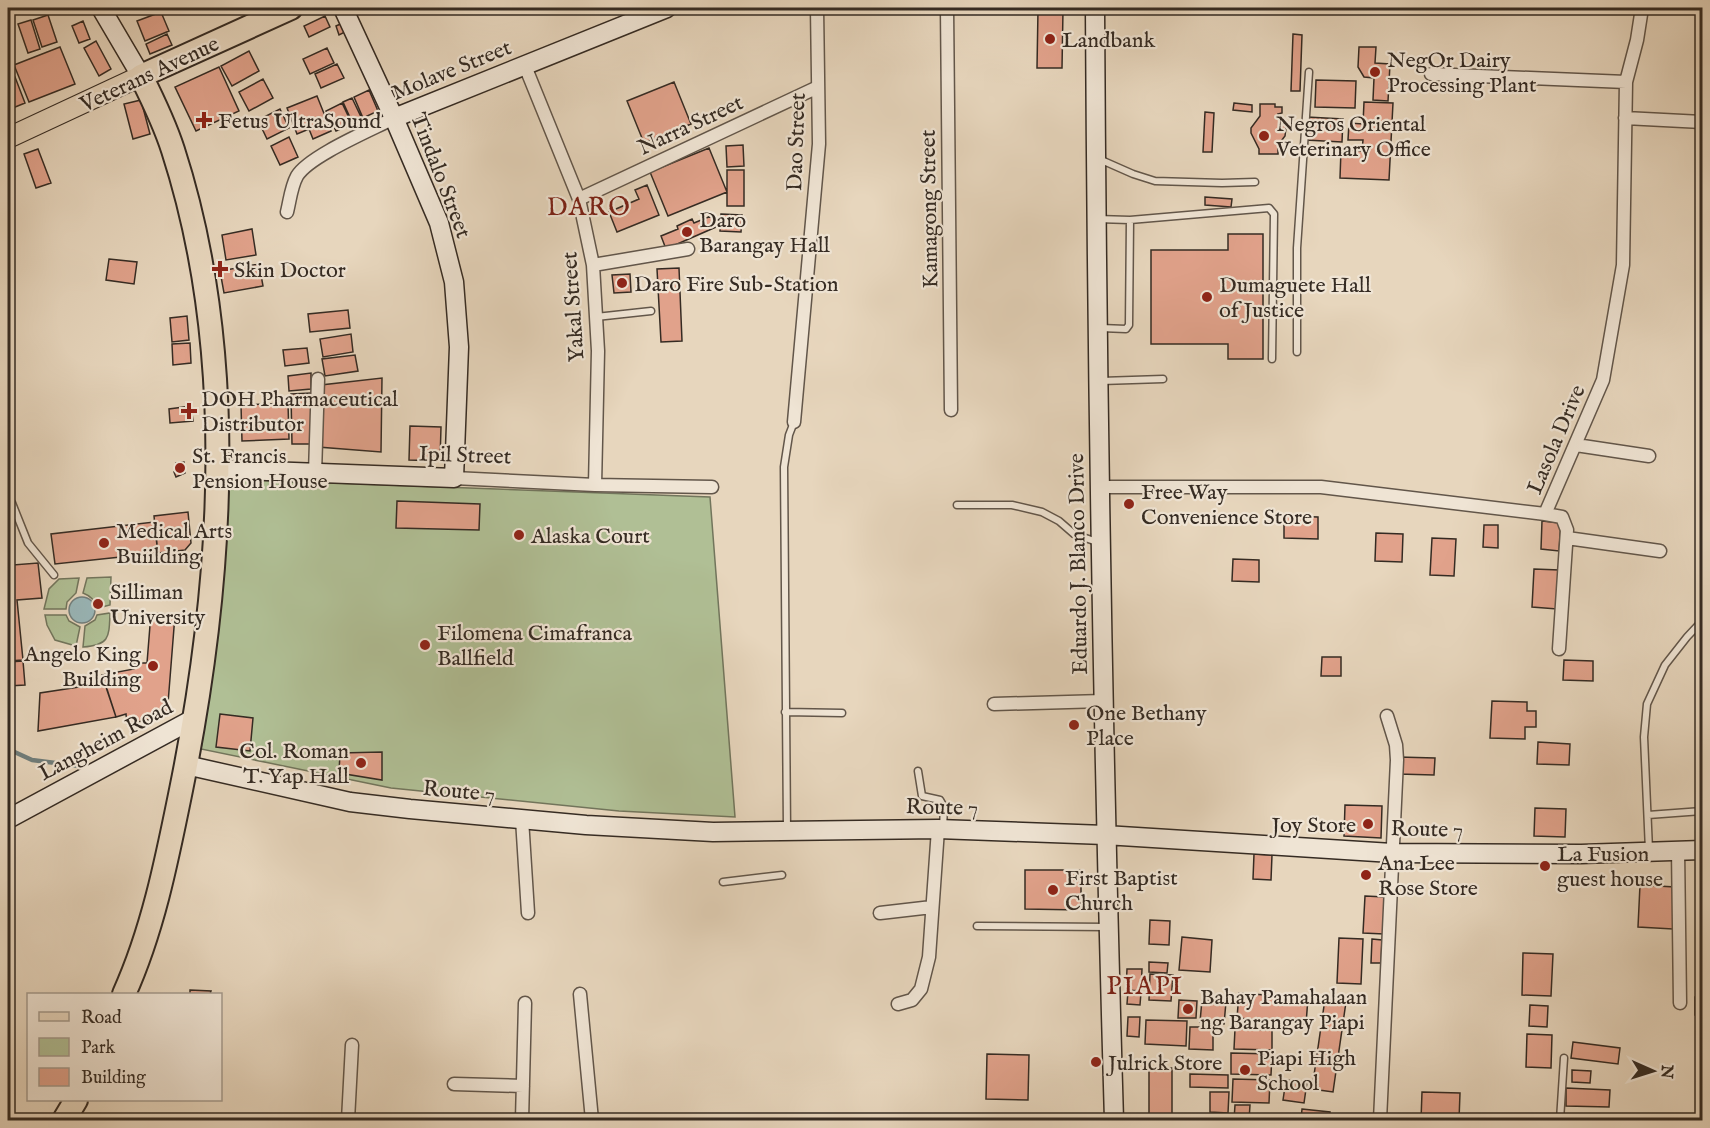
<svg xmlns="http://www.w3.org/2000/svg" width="1710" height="1128" viewBox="0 0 1710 1128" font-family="'IM FELL English',serif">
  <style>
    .green { fill: #b0bf95; stroke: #72755c; stroke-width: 1.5 }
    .water { fill: #99b7b9; stroke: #717f7d; stroke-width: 1.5 }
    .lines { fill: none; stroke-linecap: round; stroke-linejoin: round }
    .stream { stroke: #717f7d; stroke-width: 4.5 }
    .building { fill: #e1a28b; stroke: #352b23; stroke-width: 1.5 }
    .lane-casing { stroke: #62564a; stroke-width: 9 }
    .street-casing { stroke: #62564a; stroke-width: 15 }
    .secondary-casing { stroke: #352b23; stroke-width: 21 }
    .primary-casing { stroke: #352b23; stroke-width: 22 }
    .highway-casing { stroke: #352b23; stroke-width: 26 }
    .lane { stroke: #efe4d4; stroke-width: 6 }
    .street { stroke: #efe4d4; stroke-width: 12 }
    .secondary { stroke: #efe4d4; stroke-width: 18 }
    .primary { stroke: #e7d6bd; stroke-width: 20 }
    .highway { stroke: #e7d6bd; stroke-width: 22 }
    .poi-dot { fill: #8f2418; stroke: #efe4d4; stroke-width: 2 }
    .labels { text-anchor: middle; stroke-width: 4.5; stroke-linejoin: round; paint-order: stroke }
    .poi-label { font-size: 22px; fill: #352b23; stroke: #efe4d4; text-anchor: start }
    .street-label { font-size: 22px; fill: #352b23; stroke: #efe4d4 }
    .quarter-label { font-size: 26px; letter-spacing: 1.5px; fill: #7a1f14; stroke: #efe4d4 }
  </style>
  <rect width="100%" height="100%" fill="#e7d6bd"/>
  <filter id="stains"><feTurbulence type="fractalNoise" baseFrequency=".00333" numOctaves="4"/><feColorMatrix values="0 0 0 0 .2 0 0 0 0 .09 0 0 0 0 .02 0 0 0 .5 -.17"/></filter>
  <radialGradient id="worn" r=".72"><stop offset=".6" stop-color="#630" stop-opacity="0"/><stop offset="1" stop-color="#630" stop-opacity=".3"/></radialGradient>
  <path class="green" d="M230 479 710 497 735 817 619 811 391 788 201 749 212 679Z
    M111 577 110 605 98 608C95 600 91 596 83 593L87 578Z
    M79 578 76 593 67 602 66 609H44L49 589 59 579Z
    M110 613C109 637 110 645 83 647L85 626 95 620 97 615Z
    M45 615H66L69 621 80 627 76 646 55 640 47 625Z"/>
  <path class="water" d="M69 610a13 13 0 1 1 26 0a13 13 0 1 1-26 0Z"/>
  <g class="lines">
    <path class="stream" d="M8 749 32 760 87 767"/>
  </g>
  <path class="building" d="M1038 10H1063L1062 68H1037Z
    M161 12 169 31 145 41 137 21Z
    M48 15 57 42 42 47 33 20Z
    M325 16 330 27 309 37 304 26Z
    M31 20 40 49 28 53 18 24Z
    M83 21 90 39 79 43 72 26Z
    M345 22 349 30 339 35 336 26Z
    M167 34 172 45 150 54 146 44Z
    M1293 34 1302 35 1300 91H1291Z
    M96 41 111 69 99 76 84 48Z
    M60 47 75 84 29 102 14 65Z
    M1359 47H1376L1375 63 1390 64 1388 101 1373 100 1374 78 1364 77 1358 67Z
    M327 48 334 63 310 74 303 59Z
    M249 51 259 71 232 86 221 66Z
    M337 64 344 78 321 88 315 74Z
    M219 67 239 111 196 131 175 87Z
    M15 77 25 103 8 110V80Z
    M263 79 273 98 249 111 239 92Z
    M1316 80 1356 81 1355 108 1315 107Z
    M674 82 691 124 644 143 627 101Z
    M369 90 378 111 363 118 354 97Z
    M317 96 331 131 313 139 309 129 297 134 287 108Z
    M352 98 362 119 353 124 343 102Z
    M141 100 150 134 133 139 124 104Z
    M1364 102 1393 103 1389 180 1340 178 1341 150 1362 151 1363 140H1348L1349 123 1363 124Z
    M342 103 352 124 336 131 326 111Z
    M1234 103 1252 105V112L1233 110Z
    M1260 104H1275V107H1282V113L1278 114 1286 128 1285 136 1278 145V154H1259V149L1251 133V128L1260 116Z
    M280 109 289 128 267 139 258 120Z
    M1205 112 1214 113 1212 152H1203Z
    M1307 117 1343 119 1342 142 1306 140Z
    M289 137 298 157 280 165 271 146Z
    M743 145 744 166 727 167 726 146Z
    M709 148 727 192 668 216 650 172Z
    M38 149 51 183 36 188 24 154Z
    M727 170H744V206H727Z
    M647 185 659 215 617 232 609 212 639 199 635 190Z
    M1205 197 1232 199 1231 207 1205 205Z
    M721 214 742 215 741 232 720 231Z
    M711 216 716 227 666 249 661 236 678 229 677 226 692 219 694 223Z
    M252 229 256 255 226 260 222 235Z
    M1228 234H1263V359H1228V344H1151V250H1228Z
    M109 259 137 262 134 284 106 280Z
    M259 264 263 286 224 293 220 271Z
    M679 268 682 341 661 342 657 269Z
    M630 274 631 292 614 293 612 275Z
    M348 310 350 328 310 332 308 314Z
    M187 316 189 340 172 342 170 318Z
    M351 334 353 352 323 357 320 339Z
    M190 343 191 363 173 365 172 344Z
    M307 348 309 363 285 366 283 350Z
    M355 355 358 371 325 376 322 359Z
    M311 373V389L289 391 288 376Z
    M382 378 381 452 318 447 321 385Z
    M311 393 312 444H292L291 394Z
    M288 403 289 439 242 441 241 405Z
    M191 406 193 421 170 423 169 409Z
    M410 426 441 427 440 461 409 460Z
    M184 462 185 473 176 477 174 472 177 471 176 463Z
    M397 501 480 504 479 530 396 528Z
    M188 512 191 543 185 550 158 553 154 516Z
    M9 516 13 565 38 563 42 598 17 600 23 660 8 661Z
    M1284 516 1318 517V539L1284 538Z
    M1542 521 1561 523 1559 551 1541 549Z
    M154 522 158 553 55 564 51 534Z
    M1484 525H1498V548L1483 547Z
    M1376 533 1403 534 1402 562 1375 561Z
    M1432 538 1456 539 1454 576 1430 575Z
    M1233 559 1259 560V582L1232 581Z
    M1534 569 1559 570 1557 609 1532 607Z
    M151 613 175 615 167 716 127 724 126 714 116 717 102 675 134 669V663H147Z
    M1322 657H1341V676H1321Z
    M1564 660 1593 661V681L1563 680Z
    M23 661 25 685 8 686V662Z
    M105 683 116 717 38 731 40 693Z
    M1492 701 1527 702V711H1536V727H1525V739L1490 738Z
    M220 714 253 718 250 751 216 747Z
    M1538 742 1570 744 1569 765 1537 764Z
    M382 752V780L339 773 340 753Z
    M1398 757 1435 758 1434 775 1398 774Z
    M1345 805 1382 806 1381 838 1344 836Z
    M1535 808 1566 809 1565 837 1534 836Z
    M1254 854 1272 855 1271 880 1253 879Z
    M1025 870H1081V910L1025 909Z
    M1640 885 1675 887 1673 929 1638 927Z
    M1365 896 1385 897 1384 934 1363 933Z
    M1150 920 1170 921 1169 945 1149 944Z
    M1182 937 1212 940 1210 972 1179 970Z
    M1339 938 1363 939 1361 984 1337 983Z
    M1372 939 1382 940 1381 963H1371Z
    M1523 953 1553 954 1551 996 1522 995Z
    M1149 962 1168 963 1167 973 1149 972Z
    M1127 969H1142L1141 991 1126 990Z
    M1150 974 1173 975 1171 1001 1149 1000Z
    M190 990 211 991 210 994H190Z
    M1128 991 1141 992 1140 1005 1127 1004Z
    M1239 993 1308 998 1306 1024 1237 1018Z
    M1695 997H1702V1015H1695Z
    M1325 999 1346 1002 1333 1092 1312 1089Z
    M1179 1000 1197 1001 1196 1018H1178Z
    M1202 1000 1226 1002 1224 1024 1200 1022Z
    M1530 1005 1548 1006 1547 1027 1529 1026Z
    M1128 1017H1140L1139 1037 1127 1036Z
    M1146 1020 1187 1021 1186 1046 1145 1044Z
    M1190 1027H1213V1050L1189 1049Z
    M1235 1029 1272 1030V1050L1234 1049Z
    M1527 1034 1552 1035 1551 1068 1526 1067Z
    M1573 1042 1620 1048 1618 1064 1571 1058Z
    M1231 1053 1272 1054 1271 1075 1231 1074Z
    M987 1054 1029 1055 1028 1100 986 1099Z
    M1149 1068H1172V1120H1149Z
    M1572 1070 1591 1071 1590 1083 1572 1082Z
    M1190 1074 1228 1075V1088L1190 1087Z
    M1233 1079 1270 1080 1269 1103 1232 1102Z
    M1286 1080 1307 1082 1304 1103 1283 1100Z
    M1566 1088 1610 1090 1609 1107 1566 1106Z
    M1210 1092H1229L1228 1113 1210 1112Z
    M1422 1092 1460 1093 1459 1120H1421Z
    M1235 1105H1250L1249 1120H1234Z
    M1302 1109 1330 1112 1329 1120H1301Z
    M1209 1117H1230L1229 1120H1209Z"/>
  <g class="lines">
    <defs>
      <path id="lane" d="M1099 159 1133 174 1155 181 1222 183 1255 182
        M1097 219 1130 220
        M596 317 651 311
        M1101 328 1126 329 1129 325 1130 220 1269 208 1274 214 1272 359
        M1297 352V248L1309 72
        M1101 381 1163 379
        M8 503H12L28 543 54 575
        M957 505H1012L1042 512 1059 521 1074 534 1097 542
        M785 712 842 713
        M918 771 922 796 940 800 944 807 943 828
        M1648 815 1702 811
        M787 830 784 467 789 435 794 422
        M1649 850 1644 737 1647 704 1665 665 1687 637 1702 621
        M723 882 782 875
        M977 926 1108 927
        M1560 1120 1564 1058"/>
      <path id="street" d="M947 8 951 410
        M525 66 579 199 593 265 598 351 595 485
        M1431 74 1626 82
        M1625 118 1702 122
        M579 199 818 87
        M287 212C290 200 291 187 297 176 309 156 371 130 394 118
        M593 265 688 249
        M794 422 819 144 817 8
        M1576 445 1649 456
        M315 473 318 379
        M454 478 595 485 712 487
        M1100 487H1321L1545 514 1603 380 1623 265 1626 82 1637 40 1642 8
        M1545 514 1562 517 1567 530 1559 649
        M1567 538 1660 551
        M994 704 1103 701
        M522 819 528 913
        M1678 849 1680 1003
        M880 913 932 907
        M580 994 592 1120
        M898 1004 912 1000 921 989 929 957 938 829
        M454 1084 523 1086
        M348 1120 352 1045
        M522 1120 525 1003
        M1380 1120 1397 760 1396 745 1387 716"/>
      <path id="secondary" d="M101 8 141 76
        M1095 8C1097 379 1103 750 1114 1120
        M394 118 667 8
        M217 469 454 478 459 347 454 282 439 223 394 118 343 8
        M186 765 350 802 410 809 586 825 713 832 938 829 1105 835 1392 853 1581 854 1702 850
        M8 819 195 718"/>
      <path id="primary" d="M8 138 141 76"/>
      <path id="highway" d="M124 994C153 930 167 859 181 790 223 583 239 354 173 150 165 125 153 100 141 76L291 8
        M64 1120 76 1100"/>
    </defs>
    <use href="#lane" class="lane-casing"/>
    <use href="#street" class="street-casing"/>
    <use href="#secondary" class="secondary-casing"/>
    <use href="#primary" class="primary-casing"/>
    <use href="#highway" class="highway-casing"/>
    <use href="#lane" class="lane"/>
    <use href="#street" class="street"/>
    <use href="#secondary" class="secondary"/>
    <use href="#primary" class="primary"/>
    <use href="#highway" class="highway"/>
  </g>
  <g class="poi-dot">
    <circle cx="1050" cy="39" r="6"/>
    <circle cx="1375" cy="72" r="6"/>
    <path d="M201 111h6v6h6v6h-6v6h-6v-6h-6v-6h6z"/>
    <circle cx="1264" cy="136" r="6"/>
    <circle cx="687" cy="232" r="6"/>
    <path d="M217 260h6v6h6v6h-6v6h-6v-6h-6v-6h6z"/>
    <circle cx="622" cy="283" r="6"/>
    <circle cx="1207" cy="297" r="6"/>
    <path d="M186 402h6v6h6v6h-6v6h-6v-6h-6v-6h6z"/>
    <circle cx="180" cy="468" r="6"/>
    <circle cx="1129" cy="504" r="6"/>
    <circle cx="519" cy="535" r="6"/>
    <circle cx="104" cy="543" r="6"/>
    <circle cx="98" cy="604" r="6"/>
    <circle cx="425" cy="645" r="6"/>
    <circle cx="153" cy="666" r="6"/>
    <circle cx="1074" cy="725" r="6"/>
    <circle cx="361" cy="763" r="6"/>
    <circle cx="1368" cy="824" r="6"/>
    <circle cx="1545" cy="866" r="6"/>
    <circle cx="1366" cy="875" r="6"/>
    <circle cx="1053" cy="890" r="6"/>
    <circle cx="1188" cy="1009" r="6"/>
    <circle cx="1096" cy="1062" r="6"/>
    <circle cx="1245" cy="1070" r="6"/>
  </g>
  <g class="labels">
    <g class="poi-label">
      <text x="1062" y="47">Landbank</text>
      <text x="1387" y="67">NegOr Dairy<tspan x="1387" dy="25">Processing Plant</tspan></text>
      <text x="218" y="128">Fetus UltraSound</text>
      <text x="1276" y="131">Negros Oriental<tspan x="1276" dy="25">Veterinary Office</tspan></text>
      <text x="699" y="227">Daro<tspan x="699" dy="25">Barangay Hall</tspan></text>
      <text x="234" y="277">Skin Doctor</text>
      <text x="634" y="291">Daro Fire Sub-Station</text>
      <text x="1219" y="292">Dumaguete Hall<tspan x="1219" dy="25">of Justice</tspan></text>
      <text x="201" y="406">DOH Pharmaceutical<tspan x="201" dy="25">Distributor</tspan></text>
      <text x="192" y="463">St. Francis<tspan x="192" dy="25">Pension House</tspan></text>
      <text x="1141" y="499">Free Way<tspan x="1141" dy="25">Convenience Store</tspan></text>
      <text x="116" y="538">Medical Arts<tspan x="116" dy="25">Buiilding</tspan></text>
      <text x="531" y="543">Alaska Court</text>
      <text x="110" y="599">Silliman<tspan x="110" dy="25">University</tspan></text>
      <text x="437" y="640">Filomena Cimafranca<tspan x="437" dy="25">Ballfield</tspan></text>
      <text x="141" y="661" text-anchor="end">Angelo King<tspan x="141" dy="25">Building</tspan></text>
      <text x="1086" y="720">One Bethany<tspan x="1086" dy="25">Place</tspan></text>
      <text x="349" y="758" text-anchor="end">Col. Roman<tspan x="349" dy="25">T. Yap Hall</tspan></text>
      <text x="1356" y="832" text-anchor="end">Joy Store</text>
      <text x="1557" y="861">La Fusion<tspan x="1557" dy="25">guest house</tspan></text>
      <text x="1378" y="870">Ana Lee<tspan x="1378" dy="25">Rose Store</tspan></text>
      <text x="1065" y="885">First Baptist<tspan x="1065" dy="25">Church</tspan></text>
      <text x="1200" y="1004">Bahay Pamahalaan<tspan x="1200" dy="25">ng Barangay Piapi</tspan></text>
      <text x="1257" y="1065">Piapi High<tspan x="1257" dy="25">School</tspan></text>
      <text x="1108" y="1070">Julrick Store</text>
    </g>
    <g class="street-label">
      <text transform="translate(451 69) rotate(-22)" y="8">Molave Street</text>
      <text transform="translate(149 73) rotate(-25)" y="8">Veterans Avenue</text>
      <text transform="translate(690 124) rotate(-25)" y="8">Narra Street</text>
      <text transform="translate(795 142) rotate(-88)" y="8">Dao Street</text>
      <text transform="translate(442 175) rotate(69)" y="8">Tindalo Street</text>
      <text transform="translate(928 209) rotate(-91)" y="8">Kamagong Street</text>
      <text transform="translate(572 307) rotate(-94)" y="8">Yakal Street</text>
      <text transform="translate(1555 439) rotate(-67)" y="8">Lasola Drive</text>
      <text transform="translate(465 454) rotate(2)" y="8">Ipil Street</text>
      <text transform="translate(1077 564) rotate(-91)" y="8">Eduardo J. Blanco Drive</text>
      <text transform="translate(105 739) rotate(-28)" y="8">Langheim Road</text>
      <text transform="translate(459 790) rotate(5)" y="8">Route 7</text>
      <text transform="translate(942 806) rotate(1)" y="8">Route 7</text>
      <text transform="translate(1427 828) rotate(1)" y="8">Route 7</text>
    </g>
    <g class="quarter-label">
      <text x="589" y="215">DARO</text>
      <text x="1145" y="994">PIAPI</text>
    </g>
  </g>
  <rect width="1710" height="1128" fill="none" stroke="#e7d6bd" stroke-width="30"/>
  <rect x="9" y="9" width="1692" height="1110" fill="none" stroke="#352b23" stroke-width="3"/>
  <rect x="15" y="15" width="1680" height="1098" fill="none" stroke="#352b23" stroke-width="1.5"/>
  <rect x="27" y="993" width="195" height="108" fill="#efe4d4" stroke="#a59a8d" stroke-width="1.5"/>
  <rect x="39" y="1012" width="30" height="9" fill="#e7d6bd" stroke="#a59a8d" stroke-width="1.5"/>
  <text x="81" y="1023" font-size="18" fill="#352b23">Road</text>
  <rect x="39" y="1038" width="30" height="18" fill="#b0bf95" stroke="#a59a8d" stroke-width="1.5"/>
  <text x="81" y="1053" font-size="18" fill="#352b23">Park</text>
  <rect x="39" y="1068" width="30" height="18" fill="#e1a28b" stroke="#a59a8d" stroke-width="1.5"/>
  <text x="81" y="1083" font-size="18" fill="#352b23">Building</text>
  <g transform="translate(1653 1071) rotate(93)" stroke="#efe4d4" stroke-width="4.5" paint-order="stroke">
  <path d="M0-4.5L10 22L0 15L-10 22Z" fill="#352b23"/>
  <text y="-9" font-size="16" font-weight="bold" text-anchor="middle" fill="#352b23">N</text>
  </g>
  <rect width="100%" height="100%" filter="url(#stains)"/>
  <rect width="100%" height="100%" fill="url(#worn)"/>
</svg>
